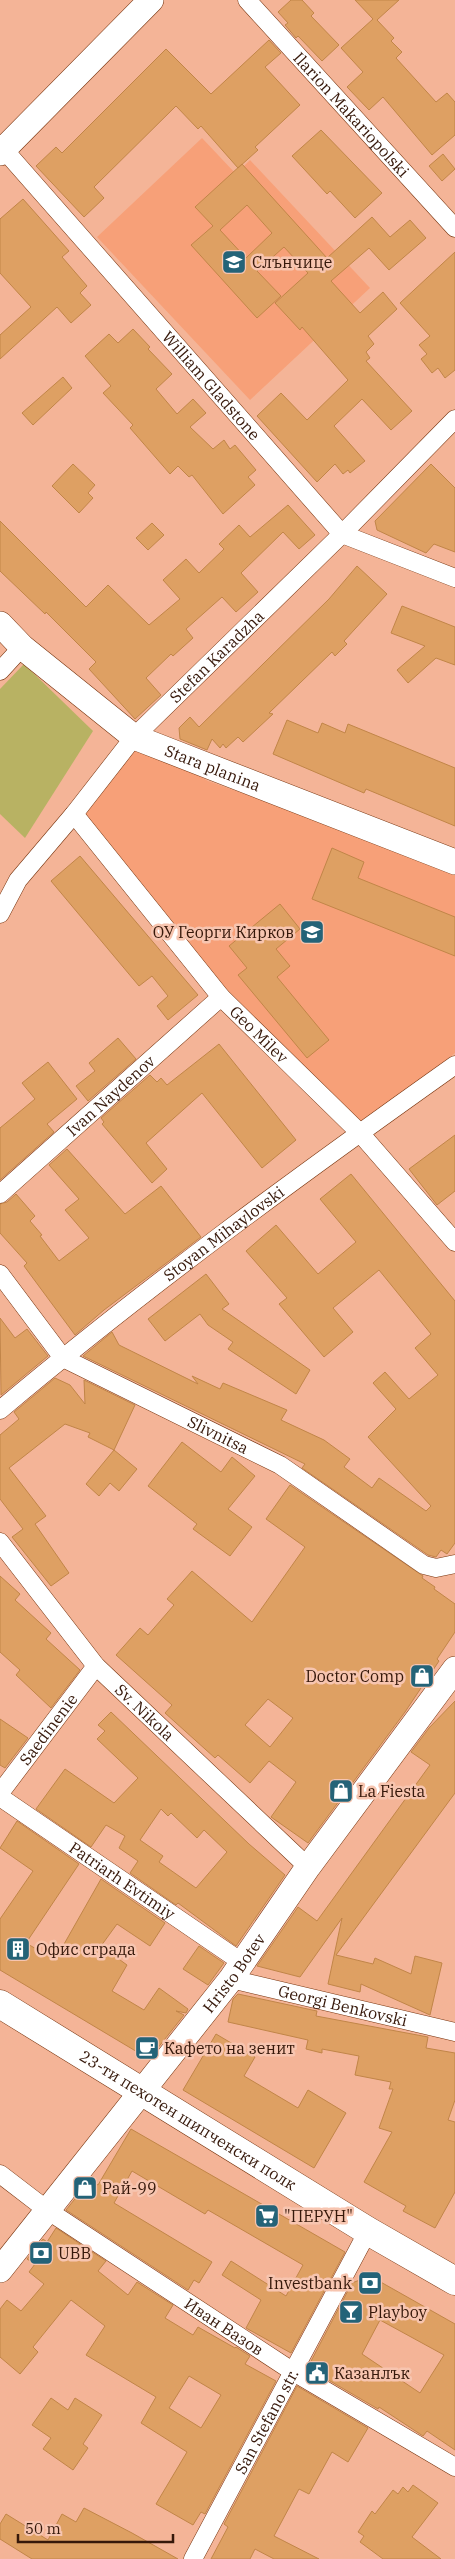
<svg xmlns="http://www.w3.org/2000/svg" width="455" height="2559" viewBox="0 0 455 2559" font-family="'IBM Plex Serif',serif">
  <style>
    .built { fill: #f7a078 }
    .green { fill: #b8b263 }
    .building { fill: #dea063; stroke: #c18548; fill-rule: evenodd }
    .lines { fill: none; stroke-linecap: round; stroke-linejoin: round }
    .street-casing { stroke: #77330d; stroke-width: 19 }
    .secondary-casing { stroke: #77330d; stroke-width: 26 }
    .primary-casing { stroke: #77330d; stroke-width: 29 }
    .street { stroke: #fff; stroke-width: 18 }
    .secondary { stroke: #fff; stroke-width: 25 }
    .primary { stroke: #fff; stroke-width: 28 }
    .labels { text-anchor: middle; stroke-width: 5; stroke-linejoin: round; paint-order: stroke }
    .street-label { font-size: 16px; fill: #36180a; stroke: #f7c5b0 }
    .poi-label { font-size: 16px; fill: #36180a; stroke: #f7c5b0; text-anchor: start }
  </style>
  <rect width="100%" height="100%" fill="#f4b497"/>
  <path class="built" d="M202 138 236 174 250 160 370 288 250 400 97 237Z
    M134 737 208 781 455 868V1053L351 1135 74 814Z"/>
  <path class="green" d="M24 664 93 731 25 838 0 814V689Z"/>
  <path class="building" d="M291 0H302L314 13 311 16 339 45 322 61 298 36 296 38 285 25 288 23 278 12Z
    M355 0H399L377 20 394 38 391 41 402 52 396 58 436 102 447 93 455 102V135L432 155 383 97 369 110 347 87 363 72 341 48 373 19Z
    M269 40 281 53 265 67 300 105 255 147 258 150 238 168 201 126 198 129 176 106 94 187 104 198 84 217 36 166 56 147 62 153 166 49 211 94Z
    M321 130 382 193 355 218 330 191 327 194 292 156Z
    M443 154 455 169 442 181 429 166Z
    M242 164 327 258 372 217 390 237 410 220 426 238 389 270 369 248 331 281 360 313 383 292 397 309 368 336 374 344 366 352 370 358 366 361 412 411 391 430 362 399 334 426 365 461 350 473 348 470 343 474 335 464 317 482 257 416 281 393 307 420 348 380 302 327 300 330 275 303 308 273 284 247 257 271 281 296 257 318 191 245 213 226 195 207ZM247 205 272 233 246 258 220 230Z
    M23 199 69 251 62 257 87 286 80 293 91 305 71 323 57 307 0 359V335L31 307 0 273V219Z
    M455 252V370L445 378 438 368 432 373 421 359 427 354 419 345 430 336 400 303Z
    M133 329 150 347 148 349 172 374 156 389 177 414 193 399 206 413 190 427 213 449 224 440 230 449 235 445 256 470 248 477 255 485 223 514 192 475 189 477 178 466 170 474 130 428 133 425 103 393 111 386 85 356 109 334 118 343Z
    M63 377 72 388 33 425 22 413Z
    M73 464 95 485 88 493 93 498 79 513 52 486Z
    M431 464 455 488V552L434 544 426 553 377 530 375 521Z
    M288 505 315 535 299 549 283 532 241 573 258 592 236 612 222 597 186 629 193 638 173 656 171 654 146 678 161 695 135 719 89 669 96 662 46 612 45 614 0 571V521L86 607 108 585 149 625 180 599 163 580 186 559 199 573 224 549 219 544 239 525 250 537Z
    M152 523 164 535 148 550 136 538Z
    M357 566 387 594 344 641 347 644 335 656 332 652 269 713 273 714 243 742 238 737 226 748 223 744 220 748 212 739 207 750 180 739 179 728 190 717 199 727 329 599Z
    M402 606 455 627V665L436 658 408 683 397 670 425 646 391 633Z
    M287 720 318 733 322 723 345 733 348 724 455 768V826L366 789 364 793 273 754Z
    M332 848 364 862 358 878 455 917V956L312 899Z
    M80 856 198 995 168 1020 157 1006 168 996 152 976 139 986 51 881Z
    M280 904 300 929 276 949 290 966 277 977 329 1040 307 1058 238 975 247 968 229 946Z
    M118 1038 136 1059 88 1101 76 1086 95 1071 89 1063Z
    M219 1044 296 1140 262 1168 202 1093 146 1143 167 1169 152 1183 102 1124 104 1122 101 1118 150 1075 157 1082 161 1078 167 1085Z
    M48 1062 77 1099 47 1124 54 1132 0 1180V1128L35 1099 22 1083Z
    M455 1135V1191L437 1205 409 1169Z
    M67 1149 125 1214 161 1186 201 1237 104 1310 75 1335 24 1266 27 1263 0 1233V1204L7 1202 16 1194 35 1216 30 1221 42 1235 40 1236 59 1261 89 1238 65 1210 79 1199 49 1165Z
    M351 1174 455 1301V1543L447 1554 441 1550 436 1557 428 1555 302 1468 305 1464 83 1356 112 1332 119 1345 198 1384 192 1376 220 1389 223 1383 287 1410 281 1420 324 1440 350 1459 344 1467 372 1488 379 1478 426 1511 431 1506 368 1437 396 1409 373 1383 385 1372 409 1399 438 1375 415 1348 431 1334 379 1270 333 1308 353 1332 324 1357 279 1304 287 1298 246 1251 276 1225 318 1274 356 1242 320 1199Z
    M206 1274 229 1304 222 1309 310 1370 296 1394 228 1349 233 1342 208 1325 200 1314 165 1341 148 1319Z
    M0 1318 15 1338 27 1329 48 1356 1 1395Z
    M55 1378 70 1385 85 1404 84 1380 135 1405 114 1450 88 1437 90 1433 65 1424 9 1468 46 1516 35 1524 69 1573 51 1586 12 1537 23 1529 0 1499V1435L19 1419 14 1412Z
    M182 1442 221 1472 232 1457 255 1476 228 1509 252 1527 230 1556 193 1529 197 1524 148 1486Z
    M114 1450 137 1469 119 1491 110 1483 99 1496 86 1484Z
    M290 1485 423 1576 422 1578 435 1587 434 1589 455 1604V1632L437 1659 439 1661 405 1712 308 1843 271 1817 296 1782 269 1761 250 1783 218 1755 215 1758 165 1713 172 1705 116 1655 140 1628 148 1635 174 1605 167 1599 192 1571 252 1622 305 1547 266 1519ZM268 1699 293 1718 270 1747 245 1725Z
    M0 1576 20 1594 15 1600 51 1633 46 1639 80 1670 51 1708 16 1675 20 1670 0 1652Z
    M455 1701V1793L336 1955 373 1964 375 1958 411 1974 415 1956 442 1963 430 2015 361 1984 360 1992 328 1984 342 1918 300 1977 257 1966 298 1907 317 1921 430 1765 411 1752 429 1728Z
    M111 1712 249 1844 285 1875 236 1946 178 1903 176 1905 130 1873 138 1861 119 1848 125 1836 106 1825 91 1847 36 1809 65 1769 114 1803 138 1778 97 1739 105 1731 98 1725ZM161 1809 168 1816 171 1813 197 1838 204 1830 227 1852 196 1888 159 1862 163 1856 140 1840Z
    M0 1719 28 1738 5 1768 0 1765Z
    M17 1821 79 1864 26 1943 55 1960 101 1879 165 1923 150 1946 117 1924 101 1946 127 1965 112 1991 144 2010 159 1988 188 2009 186 2013 176 2011 184 2015 149 2059 0 1970V1919L33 1871 0 1848Z
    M199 1946 224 1963 208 1985 183 1969Z
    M238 1994 317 2011 316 2016 428 2037 426 2048 455 2053V2100L448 2120 455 2122V2192L435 2228 403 2211 406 2206 364 2182 392 2132 379 2128 393 2089H389L391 2082 355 2075 359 2056 322 2049V2053L306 2049 308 2040 228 2022 233 1999Z
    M216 2034 255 2057 244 2076 298 2108 308 2090 346 2113 314 2168 183 2090Z
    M131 2129 345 2252 291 2353 246 2328 261 2300 222 2275 231 2261 286 2296 303 2265 208 2210 205 2214 132 2171 114 2203 212 2262 199 2283 194 2280 188 2290 66 2210 90 2180 98 2185Z
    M56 2228 106 2261 98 2271 128 2295 137 2282 173 2305 165 2318 193 2335 198 2327 235 2348 236 2347 250 2356 245 2364 276 2381 205 2514 201 2512 193 2525 156 2504 187 2452 141 2423 156 2397 86 2355 105 2326 71 2300 33 2347 38 2352 20 2374 0 2357V2309L7 2300 21 2311 44 2284 29 2272 35 2264 27 2259 43 2239 47 2242ZM189 2376 221 2395 201 2428 169 2408Z
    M370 2276 455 2324V2450L427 2431 423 2436 379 2407 378 2409 313 2371 321 2369 310 2363 352 2283ZM380 2320 444 2355 420 2393 362 2354Z
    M297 2386 368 2428 348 2462 332 2452 309 2494 299 2489 274 2536 319 2559H274L255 2549 250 2559H211L228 2527 224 2524Z
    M51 2398 68 2410 75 2398 102 2415 83 2444 88 2448 73 2470 43 2449 51 2438 32 2425Z
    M413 2485 438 2503 412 2537 441 2559H383L360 2542 364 2536 358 2532 372 2511 375 2514 393 2490 398 2494 403 2487 408 2492Z
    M84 2508 132 2533 178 2559H32L0 2539V2524L6 2514 48 2540 62 2514 76 2522Z"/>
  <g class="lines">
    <defs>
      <g id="street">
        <path id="s1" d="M247 0 455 228"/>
        <path id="s2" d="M0 145 342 534 455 578"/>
        <path d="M0 671 22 647"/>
        <path id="s3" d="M74 814 221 997 360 1133 455 1242"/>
        <path id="s4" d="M0 914 18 880 74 814 134 737 342 534 455 419"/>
        <path id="s5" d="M0 1194 221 997"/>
        <path id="s6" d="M0 1274 63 1358 280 1465 424 1565 436 1568 455 1564"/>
        <path id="s7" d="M0 1410C145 1288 300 1175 455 1065"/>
        <path id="s8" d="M0 1542 96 1666 308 1867"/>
        <path id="s9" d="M0 1793 96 1666"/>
        <path id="s10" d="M0 1797 243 1963"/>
        <path id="s11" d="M231 1979 455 2032"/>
        <path id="s12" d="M0 2174 47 2210 292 2371 455 2467"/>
        <path id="s13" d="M193 2559 368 2231"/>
      </g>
      <g id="secondary">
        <path d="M0 153 151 0"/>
        <path id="s14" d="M0 624 22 647 134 737 455 862"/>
        <path id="s15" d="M0 2270 231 1979 308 1867 455 1669"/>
      </g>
      <g id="primary">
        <path id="s16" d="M0 2004 368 2231 455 2281"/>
      </g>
    </defs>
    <use href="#street" class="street-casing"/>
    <use href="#secondary" class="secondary-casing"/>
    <use href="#primary" class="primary-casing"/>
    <use href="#street" class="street"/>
    <use href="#secondary" class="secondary"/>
    <use href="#primary" class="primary"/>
  </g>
  <defs>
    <symbol id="school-square" viewBox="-11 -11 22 22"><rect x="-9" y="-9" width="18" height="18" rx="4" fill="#246378" stroke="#f7c5b0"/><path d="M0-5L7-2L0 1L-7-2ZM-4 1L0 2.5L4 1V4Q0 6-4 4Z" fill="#fff"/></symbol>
    <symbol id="shop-square" viewBox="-11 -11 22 22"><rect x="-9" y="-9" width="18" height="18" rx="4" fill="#246378" stroke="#f7c5b0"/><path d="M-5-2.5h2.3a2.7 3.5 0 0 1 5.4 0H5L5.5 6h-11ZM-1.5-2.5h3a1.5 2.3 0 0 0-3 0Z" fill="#fff"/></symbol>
    <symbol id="building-square" viewBox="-11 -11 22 22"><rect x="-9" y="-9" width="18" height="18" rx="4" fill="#246378" stroke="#f7c5b0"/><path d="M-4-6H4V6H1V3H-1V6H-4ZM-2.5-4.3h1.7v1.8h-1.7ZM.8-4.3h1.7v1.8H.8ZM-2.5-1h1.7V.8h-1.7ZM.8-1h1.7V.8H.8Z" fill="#fff"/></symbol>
    <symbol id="cafe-square" viewBox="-11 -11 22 22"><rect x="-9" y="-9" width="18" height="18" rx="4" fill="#246378" stroke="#f7c5b0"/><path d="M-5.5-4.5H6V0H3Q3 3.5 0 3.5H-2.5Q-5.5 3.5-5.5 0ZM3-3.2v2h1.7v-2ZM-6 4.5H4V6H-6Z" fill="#fff"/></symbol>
    <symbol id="supermarket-square" viewBox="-11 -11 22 22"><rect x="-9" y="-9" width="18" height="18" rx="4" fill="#246378" stroke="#f7c5b0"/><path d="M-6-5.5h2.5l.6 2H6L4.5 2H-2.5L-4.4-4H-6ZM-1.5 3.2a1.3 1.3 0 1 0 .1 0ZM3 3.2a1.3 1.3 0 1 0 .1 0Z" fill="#fff"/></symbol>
    <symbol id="bank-square" viewBox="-11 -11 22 22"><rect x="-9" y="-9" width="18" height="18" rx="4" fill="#246378" stroke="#f7c5b0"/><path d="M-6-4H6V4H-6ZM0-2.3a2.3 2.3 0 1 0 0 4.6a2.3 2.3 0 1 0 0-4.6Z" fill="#fff"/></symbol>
    <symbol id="bar-square" viewBox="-11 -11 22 22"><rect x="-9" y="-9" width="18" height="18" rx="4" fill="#246378" stroke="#f7c5b0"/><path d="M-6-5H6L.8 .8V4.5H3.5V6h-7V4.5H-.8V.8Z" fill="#fff"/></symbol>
    <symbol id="civic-square" viewBox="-11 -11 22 22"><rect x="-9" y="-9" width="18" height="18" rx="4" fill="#246378" stroke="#f7c5b0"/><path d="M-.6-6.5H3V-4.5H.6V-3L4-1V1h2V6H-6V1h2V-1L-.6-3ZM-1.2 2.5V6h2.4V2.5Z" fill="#fff"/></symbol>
  </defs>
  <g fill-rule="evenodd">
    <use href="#school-square" x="220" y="248" width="28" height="28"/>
    <use href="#school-square" x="298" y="918" width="28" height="28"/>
    <use href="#shop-square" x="408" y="1662" width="28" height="28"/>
    <use href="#shop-square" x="327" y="1777" width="28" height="28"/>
    <use href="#building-square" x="4" y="1935" width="28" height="28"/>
    <use href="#cafe-square" x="133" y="2034" width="28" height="28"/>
    <use href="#shop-square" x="71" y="2174" width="28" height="28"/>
    <use href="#supermarket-square" x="253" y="2202" width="28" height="28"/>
    <use href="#bank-square" x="27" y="2239" width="28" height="28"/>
    <use href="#bank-square" x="356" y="2269" width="28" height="28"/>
    <use href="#bar-square" x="337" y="2298" width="28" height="28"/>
    <use href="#civic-square" x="303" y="2359" width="28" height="28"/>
  </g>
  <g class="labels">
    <g class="street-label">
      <text dy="6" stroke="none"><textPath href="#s1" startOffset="155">Ilarion Makariopolski</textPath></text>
      <text dy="6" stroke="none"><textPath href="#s2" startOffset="320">William Gladstone</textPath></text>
      <text dy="6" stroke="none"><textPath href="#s4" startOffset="338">Stefan Karadzha</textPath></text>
      <text dy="6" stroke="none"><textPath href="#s14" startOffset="260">Stara planina</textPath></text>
      <text dy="6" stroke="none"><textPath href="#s3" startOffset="288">Geo Milev</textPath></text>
      <text dy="6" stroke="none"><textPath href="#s5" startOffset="148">Ivan Naydenov</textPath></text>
      <text dy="6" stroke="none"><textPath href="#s7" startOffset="285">Stoyan Mihaylovski</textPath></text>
      <text dy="6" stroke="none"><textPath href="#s6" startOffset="278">Slivnitsa</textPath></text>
      <text dy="6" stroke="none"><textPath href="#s8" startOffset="224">Sv. Nikola</textPath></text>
      <text dy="6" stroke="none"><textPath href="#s9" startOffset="80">Saedinenie</textPath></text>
      <text dy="6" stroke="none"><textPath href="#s10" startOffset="148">Patriarh Evtimiy</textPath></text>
      <text dy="6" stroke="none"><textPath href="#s15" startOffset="378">Hristo Botev</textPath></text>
      <text dy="6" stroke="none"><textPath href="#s11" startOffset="115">Georgi Benkovski</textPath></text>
      <text dy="6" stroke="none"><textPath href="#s16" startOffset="221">23-ти пехотен шипченски полк</textPath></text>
      <text dy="6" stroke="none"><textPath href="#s12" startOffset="271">Иван Вазов</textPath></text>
      <text dy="6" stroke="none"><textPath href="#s13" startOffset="156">San Stefano str.</textPath></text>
    </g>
    <g class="poi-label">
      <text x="252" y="268">Слънчице</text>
      <text x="294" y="938" text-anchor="end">ОУ Георги Кирков</text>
      <text x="404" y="1682" text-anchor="end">Doctor Comp</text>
      <text x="358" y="1797">La Fiesta</text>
      <text x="36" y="1955">Офис сграда</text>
      <text x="164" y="2054">Кафето на зенит</text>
      <text x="102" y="2194">Рай-99</text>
      <text x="284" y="2222">"ПЕРУН"</text>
      <text x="58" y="2259">UBB</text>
      <text x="352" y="2289" text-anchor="end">Investbank</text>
      <text x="368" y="2318">Playboy</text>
      <text x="334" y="2379">Казанлък</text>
    </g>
  </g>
  <path d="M18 2534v8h155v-8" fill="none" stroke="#36180a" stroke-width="2.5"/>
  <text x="25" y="2534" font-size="15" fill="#36180a" stroke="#f7c5b0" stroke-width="4" paint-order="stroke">50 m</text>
</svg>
